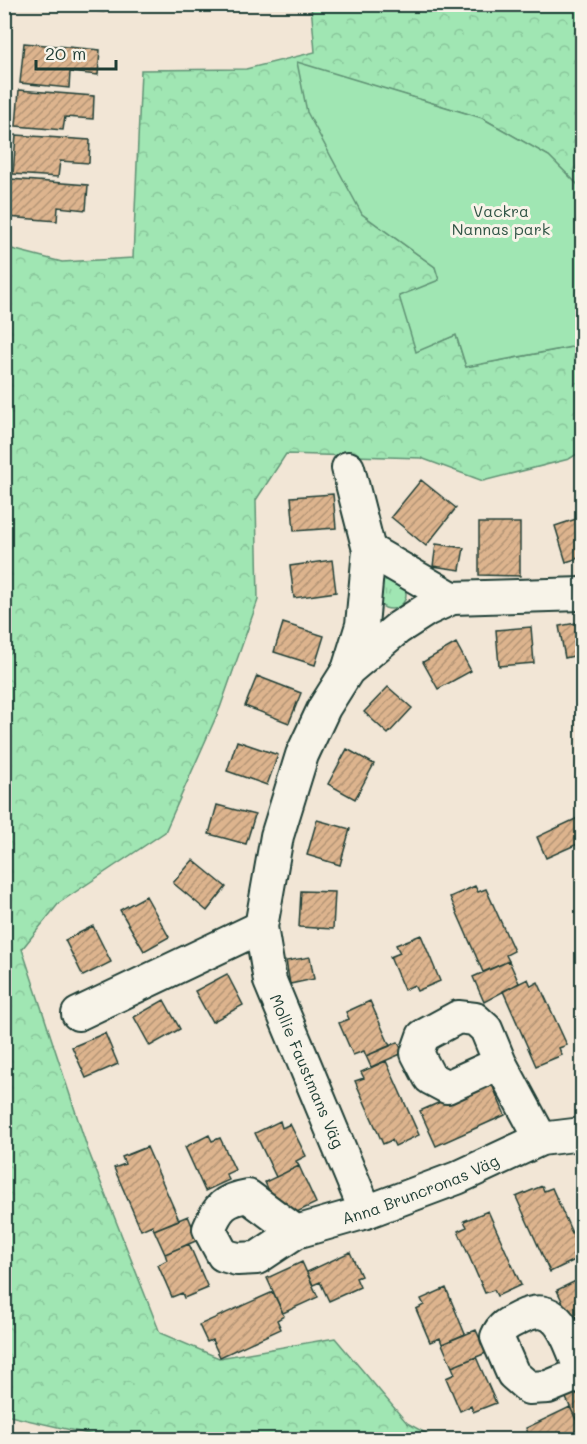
<svg xmlns="http://www.w3.org/2000/svg" width="587" height="1444" viewBox="0 0 587 1444" font-family="Mali,sans-serif">
  <style>
    .grass { fill: url(#grass-tufts); stroke: #609274; stroke-width: 1.5 }
    .forest { fill: url(#forest-crowns); stroke: #609274; stroke-width: 1.5 }
    .park { fill: #a0e6b3; stroke: #609274; stroke-width: 1.5 }
    .building { fill: url(#building-hatch); stroke: #1f3d34; stroke-width: 1.5 }
    .lines { fill: none; stroke-linecap: round; stroke-linejoin: round }
    .street-casing { stroke: #1f3d34; stroke-width: 36 }
    .street { stroke: #f7f3e8; stroke-width: 32 }
    .labels { text-anchor: middle; stroke-width: 6; stroke-linejoin: round; paint-order: stroke }
    .park-label { font-size: 16px; fill: #325647; stroke: #f7f3e8 }
    .street-label { font-size: 16px; fill: #1f3d34; stroke: #f7f3e8 }
  </style>
  <defs>
    <pattern id="grass-tufts" width="24" height="20" patternUnits="userSpaceOnUse" patternTransform="scale(1.5)"><rect width="24" height="20" fill="#a0e6b3"/><path d="M3 7l-1-3M5 7V3M7 7l1-3M15 17l-1-3M17 17v-4M19 17l1-3" fill="none" stroke="#89c69b"/></pattern>
    <pattern id="forest-crowns" width="20" height="18" patternUnits="userSpaceOnUse" patternTransform="scale(1.5)"><rect width="20" height="18" fill="#a0e6b3"/><path d="M2 6a3 3 0 1 1 6 0M12 15a3 3 0 1 1 6 0" fill="none" stroke="#89c69b"/></pattern>
    <pattern id="building-hatch" width="6" height="6" patternUnits="userSpaceOnUse" patternTransform="scale(1.5)"><rect width="6" height="6" fill="#ddb48e"/><path d="M-1 1l2-2M0 6l6-6M5 7l2-2" fill="none" stroke="#b39475"/></pattern>
  </defs>
  <rect width="100%" height="100%" fill="#f2e6d6"/>
  <filter id="ink" filterUnits="userSpaceOnUse"><feTurbulence type="fractalNoise" baseFrequency=".0167" numOctaves="2"/><feDisplacementMap in="SourceGraphic" scale="12" xChannelSelector="R" yChannelSelector="G"/><feConvolveMatrix kernelMatrix="1 2 1 2 8 2 1 2 1" color-interpolation-filters="sRGB"/></filter>
  <g filter="url(#ink)">
    <path class="grass" d="M376 594a15 15 0 1 1 30 0a15 15 0 1 1-30 0Z"/>
    <path class="forest" d="M311 5H582V189L549 156 482 118 297 63 362 214 435 267 440 280 416 351 456 335 466 367 582 345V451L569 459 483 481 421 458 286 454 256 500 258 600 220 708 165 832 59 903 22 949 88 1150 160 1333 219 1358 335 1338 407 1423 436 1439H110L5 1415 4 247 62 262 133 258 141 70 246 69 315 52Z"/>
    <path class="park" d="M297 62 482 118 549 156 582 189V345L466 367 456 335 416 352 399 296 439 280 435 267 362 214 307 112Z"/>
    <path class="building" d="M18 4H105L104 12Z
      M112 4H178V7L112 9Z
      M184 4H227L185 11Z
      M24 43 100 50 98 75 70 72 69 88 20 83Z
      M19 90 94 96 93 119 65 117 63 130 16 126Z
      M16 135 90 140 89 163 60 161 58 177 13 174Z
      M10 179 88 185 86 210 58 207 57 221 7 217Z
      M421 480 456 508 426 546 391 517Z
      M333 494 336 528 294 531 291 497Z
      M582 517V557L566 562 555 526Z
      M479 523H520V576L479 575Z
      M436 544 464 548 460 570 433 566Z
      M332 560 336 592 294 598 290 566Z
      M582 622V654L565 658 559 626Z
      M283 623 324 636 315 665 274 652Z
      M531 627 534 663 499 666 496 630Z
      M456 643 471 671 438 689 423 662Z
      M257 676 301 693 289 723 245 706Z
      M388 687 412 708 388 734 364 712Z
      M237 741 278 755 267 785 227 771Z
      M347 749 374 764 355 799 328 784Z
      M217 805 255 815 246 844 209 834Z
      M582 816V842L546 858 537 837Z
      M317 820 350 829 340 865 307 855Z
      M193 860 226 887 207 911 173 883Z
      M475 886 478 892 486 889 514 951 506 955 509 961 483 972 450 897Z
      M301 891 335 892 333 929 299 927Z
      M146 896 169 937 144 951 120 910Z
      M93 926 111 962 83 976 65 940Z
      M421 935 440 981 417 991 414 985 404 990 390 957 400 953 396 945Z
      M310 957 314 979 290 984 286 961Z
      M509 961 519 983 484 1002 473 977Z
      M227 974 243 1005 212 1022 195 991Z
      M528 979 531 986 538 982 567 1045 559 1048 562 1055 536 1066 503 991Z
      M164 1000 180 1029 150 1046 134 1017Z
      M370 1001 390 1046 366 1056 364 1051 353 1055 339 1023 349 1019 346 1012Z
      M105 1033 118 1064 86 1078 72 1047Z
      M398 1042 403 1053 371 1067 366 1056Z
      M386 1061 419 1135 395 1146 392 1140 383 1144 355 1081 364 1078 361 1072Z
      M490 1080 505 1115 436 1146 420 1111Z
      M280 1121 282 1128 290 1124 306 1156 296 1161 299 1166 276 1177 255 1133Z
      M209 1135 212 1141 220 1138 235 1170 226 1174 229 1180 205 1191 185 1147Z
      M147 1147 179 1220 154 1230 152 1225 141 1230 114 1168 125 1164 122 1157Z
      M299 1166 316 1203 282 1219 265 1182Z
      M542 1186 544 1191 552 1188 580 1251 573 1254 575 1260 550 1272 516 1197Z
      M488 1211 521 1285 497 1296 494 1290 485 1293 458 1231 467 1227 464 1221Z
      M188 1216 198 1240 165 1254 154 1230Z
      M189 1244 208 1288 184 1298 182 1293 172 1297 158 1265 167 1260 165 1254Z
      M350 1252 361 1276 356 1278 360 1287 329 1301 320 1282 313 1285 307 1272Z
      M302 1262 318 1297 283 1313 267 1278Z
      M582 1278V1344L557 1290Z
      M446 1288 465 1334 442 1344 440 1338 430 1342 416 1309 424 1305 421 1299Z
      M273 1292 284 1316 277 1320 281 1329 220 1357 212 1340 207 1342 199 1325Z
      M476 1330 486 1353 452 1367 442 1344Z
      M476 1357 496 1403 473 1412 471 1406 460 1411 446 1378 455 1374 452 1367Z
      M582 1388V1430H581L565 1396Z
      M570 1407 581 1430 575 1433 577 1440H531L526 1428Z"/>
    <g class="lines">
      <defs>
        <g id="street">
          <path d="M369 550 452 598"/>
          <path d="M348 670 362 625 369 550 348 468"/>
          <path d="M78 1014 261 927"/>
          <path d="M500 1063 447 1087 430 1078 417 1053 423 1036 458 1017 475 1019 486 1029 500 1063 541 1139"/>
          <path d="M366 1212 270 981 261 927 277 836 302 755 324 708 348 670 398 628 426 610 452 598 582 594"/>
          <path id="s1" d="M296 1232 248 1196C224 1200 218 1207 209 1229L223 1255 237 1259 257 1258 296 1232 366 1212 457 1178 541 1139 582 1134"/>
          <path d="M582 1373C569 1344 561 1297 521 1317 509 1323 502 1325 497 1337L513 1374 529 1388 548 1387 582 1373"/>
        </g>
      </defs>
      <use href="#street" class="street-casing"/>
      <use href="#street" class="street"/>
    </g>
  </g>
  <g class="labels">
    <g class="park-label">
      <text x="501" y="217">Vackra<tspan x="501" dy="18">Nannas park</tspan></text>
    </g>
    <g class="street-label">
      <text transform="translate(307 1071) rotate(67)" y="6">Mollie Faustmans Väg</text>
      <text dy="6" stroke="none"><textPath href="#s1" startOffset="357">Anna Bruncronas Väg</textPath></text>
    </g>
  </g>
  <rect width="587" height="1444" fill="none" stroke="#f7f3e8" stroke-width="24"/>
  <rect x="12" y="12" width="563" height="1420" fill="none" stroke="#1f3d34" stroke-width="2" filter="url(#ink)"/>
  <path d="M36 60v9h80v-9" fill="none" stroke="#1f3d34" stroke-width="3"/>
  <text x="45" y="60" font-size="18" fill="#1f3d34" stroke="#f7f3e8" stroke-width="4.5" paint-order="stroke">20 m</text>
</svg>
